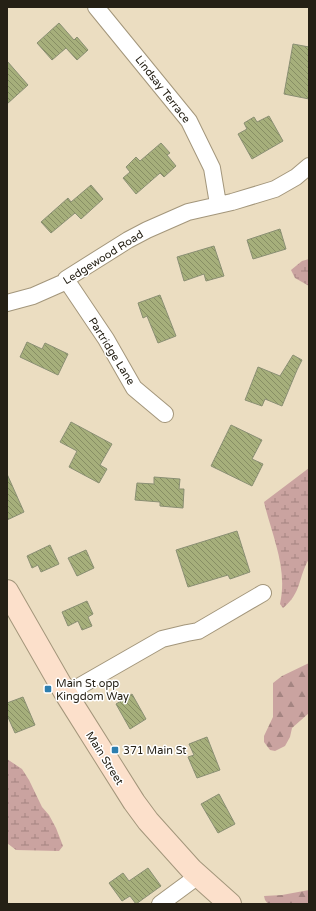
<svg xmlns="http://www.w3.org/2000/svg" width="316" height="911" viewBox="0 0 316 911" font-family="'Varela Round',sans-serif">
  <style>
    .forest { fill: url(#forest-firs) }
    .wetland { fill: url(#wetland-marsh) }
    .building { fill: url(#building-back-hatch); stroke: #8a8f73 }
    .lines { fill: none; stroke-linecap: round; stroke-linejoin: round }
    .street-casing { stroke: #a3967b; stroke-width: 18 }
    .secondary-casing { stroke: #a3967b; stroke-width: 24 }
    .street { stroke: #fff; stroke-width: 16 }
    .secondary { stroke: #fce0cb; stroke-width: 22 }
    .poi-dot { fill: #2d7eaf; stroke: #fff; stroke-width: 1.5 }
    .labels { text-anchor: middle; stroke-width: 3; stroke-linejoin: round; paint-order: stroke }
    .street-label { font-size: 11px; fill: #252015; stroke: #fff }
    .poi-label { font-size: 11px; fill: #252015; stroke: #fff; text-anchor: start }
  </style>
  <defs>
    <pattern id="forest-firs" width="22" height="20" patternUnits="userSpaceOnUse"><rect width="22" height="20" fill="#caa3a0"/><path d="M5 1l3.5 6h-7zM16 11l3.5 6h-7z" fill="#a48481"/></pattern>
    <pattern id="wetland-marsh" width="20" height="14" patternUnits="userSpaceOnUse"><rect width="20" height="14" fill="#caa3a0"/><path d="M1 5h8M5 5V1M11 12h8M15 12V8" fill="none" stroke="#a48481"/></pattern>
    <pattern id="building-back-hatch" width="6" height="6" patternUnits="userSpaceOnUse"><rect width="6" height="6" fill="#a6af7b"/><path d="M-1 5l2 2M0 0l6 6M5-1l2 2" fill="none" stroke="#878e64"/></pattern>
  </defs>
  <rect width="100%" height="100%" fill="#ebddc1"/>
  <path class="forest" d="M309 663V713L292 728 290 737 285 746 275 751 270 750 264 742V736L273 717V683L282 676Z
    M309 890V904H268L265 900 264 896 282 895Z"/>
  <path class="wetland" d="M309 259V286L295 278 291 270 302 261Z
    M309 468V559C298 577 302 593 283 608L280 604C288 568 272 536 264 502Z
    M7 759 22 769 29 780 42 807 49 815 56 828 63 846 59 851 16 850 7 843Z"/>
  <path class="building" d="M59 23 74 40 77 37 88 50 77 60 66 48 52 60 37 43Z
    M293 44 309 47V99L284 94Z
    M7 61 28 85 7 104Z
    M269 116 283 141 252 159 238 134 247 129 244 123 254 117 257 122Z
    M161 143 170 153 167 155 176 166 164 177 160 173 136 194 123 178 130 172 126 167 136 157 140 161Z
    M91 185 103 199 81 219 75 213 51 233 41 222 68 198 71 202Z
    M280 229 286 249 253 259 247 240Z
    M214 246 224 276 206 281 204 274 184 281 177 257Z
    M160 295 176 336 158 343 147 316 143 318 138 303Z
    M27 342 42 349 45 343 68 354 58 375 20 357Z
    M293 355 302 360 297 370 282 406 265 399 262 406 245 400 258 367 280 376Z
    M71 422 112 444 100 465 107 469 99 483 69 467 77 451 60 442Z
    M231 425 262 440 252 459 263 464 252 486 211 466Z
    M7 474 24 512 7 520Z
    M154 477 180 479 179 489H184L183 508 160 506V502L135 500 137 483 154 484Z
    M237 531 250 572 230 579 228 575 188 587 176 550Z
    M50 545 59 564 41 572 38 565 32 568 27 556Z
    M86 550 94 568 77 576 68 558Z
    M87 601 93 614 88 617 92 626 82 630 78 621 68 626 62 612Z
    M132 694 146 719 130 729 116 704Z
    M23 697 35 725 15 733 7 715V703Z
    M207 737 220 770 197 778 188 757 194 755 189 744Z
    M219 794 235 824 218 833 201 804Z
    M148 868 161 886 136 904 130 896 122 901 109 883 123 873 129 881Z"/>
  <g class="lines">
    <defs>
      <path id="street" d="M96 7 189 121 212 168 218 204
        M67 281 106 339 134 388 165 414
        M7 303 33 296 67 281 66 279 128 240 147 230 188 212 232 202 275 189 296 177 309 166
        M66 694 162 639 187 633 198 631 263 593
        M160 904 198 876"/>
      <path id="secondary" d="M7 591 66 694 134 802 148 821 192 870 230 904"/>
    </defs>
    <use href="#street" class="street-casing"/>
    <use href="#secondary" class="secondary-casing"/>
    <use href="#street" class="street"/>
    <use href="#secondary" class="secondary"/>
  </g>
  <g class="poi-dot">
    <rect x="44" y="685" width="8" height="8" rx="2"/>
    <rect x="111" y="746" width="8" height="8" rx="2"/>
  </g>
  <g class="labels">
    <g class="street-label">
      <text transform="translate(163 89) rotate(52)" y="4">Lindsay Terrace</text>
      <text transform="translate(103 257) rotate(-32)" y="4">Ledgewood Road</text>
      <text transform="translate(112 351) rotate(58)" y="4">Partridge Lane</text>
      <text transform="translate(105 758) rotate(58)" y="4">Main Street</text>
    </g>
    <g class="poi-label">
      <text x="56" y="687">Main St opp<tspan x="56" dy="13">Kingdom Way</tspan></text>
      <text x="123" y="754">371 Main St</text>
    </g>
  </g>
  <rect width="316" height="911" fill="none" stroke="#252015" stroke-width="16"/>
</svg>
